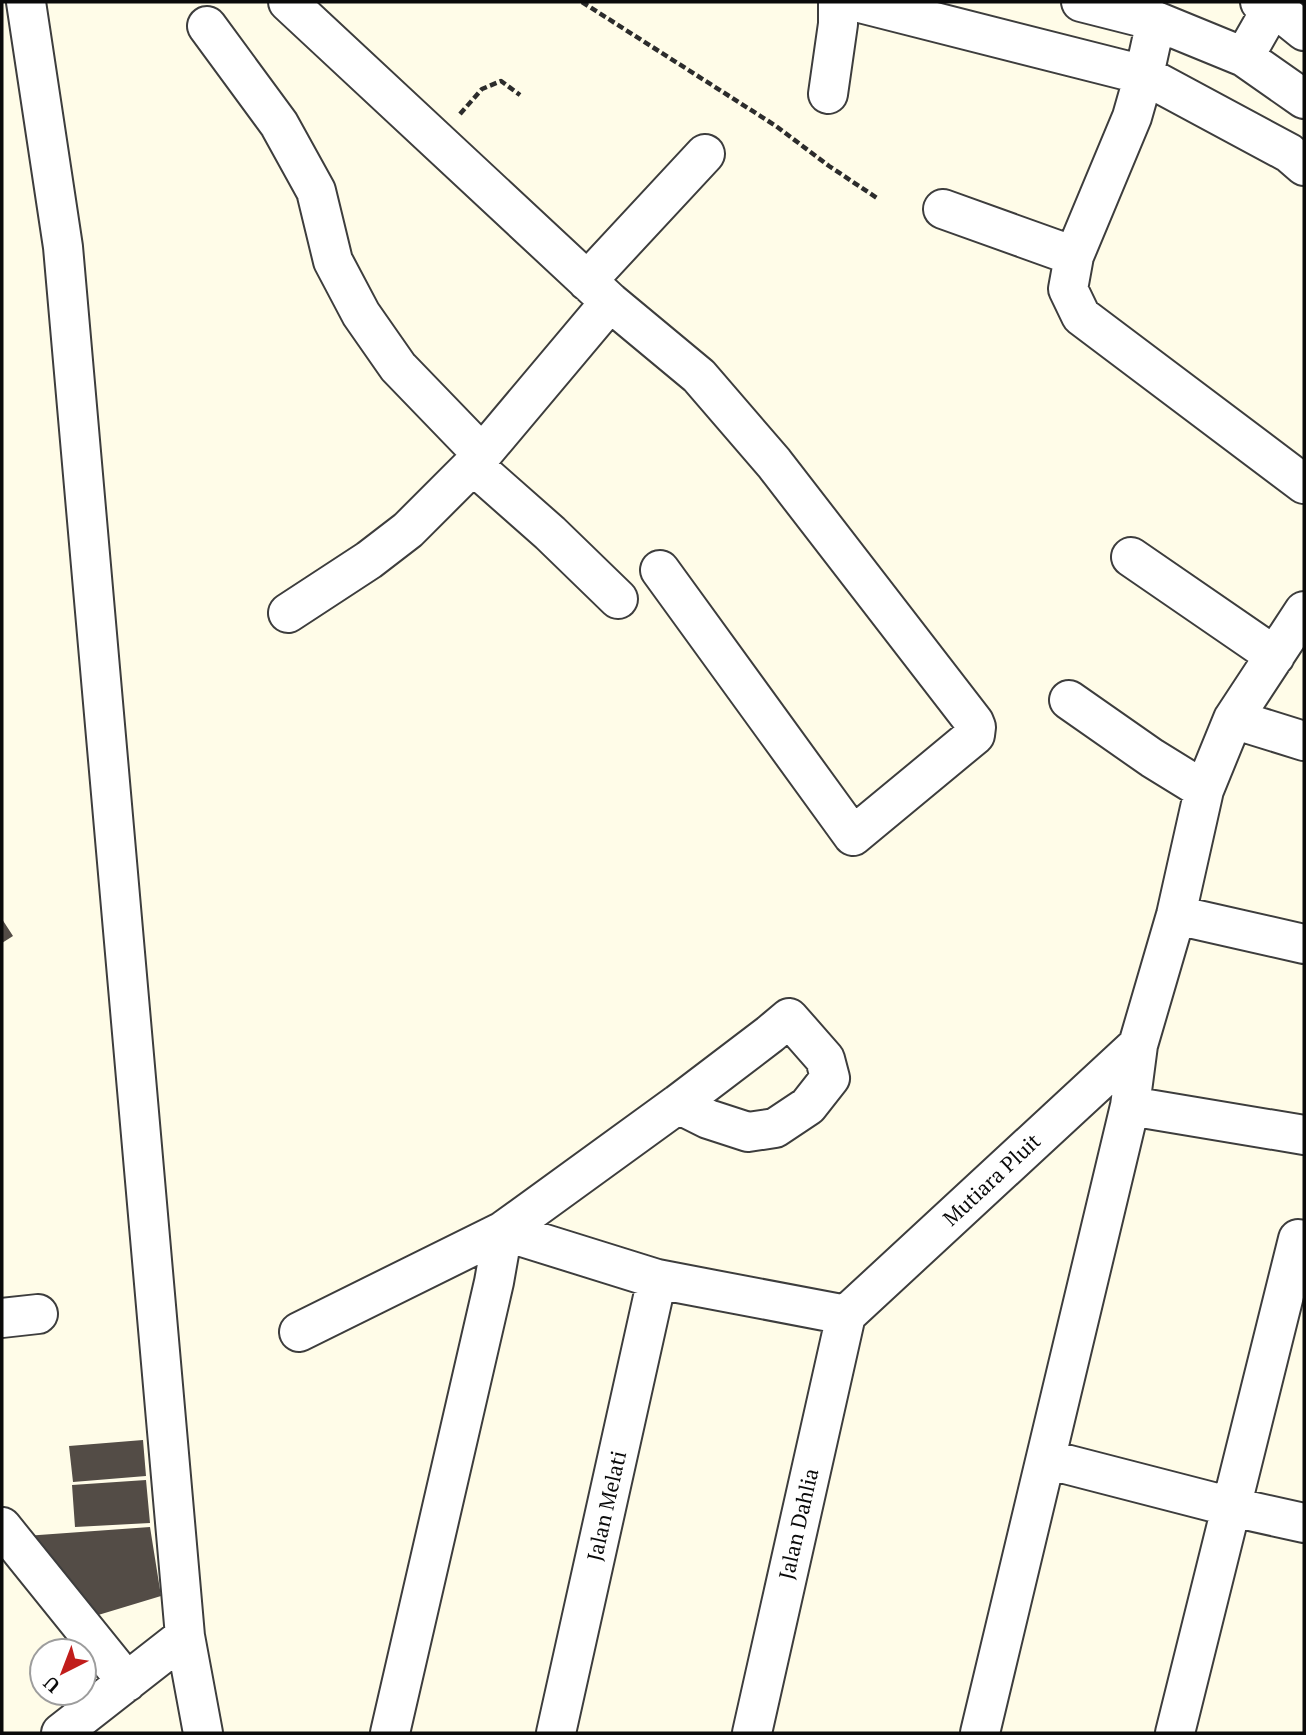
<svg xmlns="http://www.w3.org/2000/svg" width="1306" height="1735" viewBox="0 0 1306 1735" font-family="'PT Serif',serif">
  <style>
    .building { fill: #534c46 }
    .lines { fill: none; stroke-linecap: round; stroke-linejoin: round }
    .minor-casing { stroke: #3d3d3d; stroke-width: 42 }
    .path { stroke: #2c2c2c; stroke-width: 4.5; stroke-dasharray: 7 3.5; stroke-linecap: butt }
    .minor { stroke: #fff; stroke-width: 38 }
    .labels { text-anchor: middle; stroke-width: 7; stroke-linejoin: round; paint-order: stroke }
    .street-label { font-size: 21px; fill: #0a0a0a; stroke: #fff }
  </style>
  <rect width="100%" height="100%" fill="#fffce8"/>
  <path class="building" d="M2 919 13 936 2 943Z
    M143 1440 146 1476 73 1482 69 1446Z
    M146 1480 150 1523 75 1527 72 1485Z
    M150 1527 161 1596 85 1619 25 1536Z"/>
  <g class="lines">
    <defs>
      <path id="minor" d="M26 2 63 247 185 1636 203 1733
        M288 2 610 302 699 376 774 463 974 722 976 727 975 735 853 836 660 570
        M856 2 1144 75 1289 153 1304 166
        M1081 2 1156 21 1244 57 1304 99
        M1260 2 1273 6 1304 31
        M1156 21 1144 75 1132 117 1074 256 1068 289 1081 316 1304 484
        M207 26 279 124 316 191 333 261 361 314 398 367 482 454
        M1244 57 1273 6
        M828 94 838 24V2
        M943 209 1074 256
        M587 281 705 154
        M473 465 550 533 618 599
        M1131 557 1275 656
        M288 613 369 560 408 530 473 465 610 302
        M1069 700 1152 758 1204 790
        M1233 719 1304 611
        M1176 915 1304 944
        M1130 1106 1304 1135
        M503 1231 657 1279 846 1315
        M846 1315 1138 1045
        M2 1318 38 1314
        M299 1332 503 1231 678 1104 770 1034 789 1018 825 1059 830 1078 808 1106 775 1128 748 1132 708 1119 678 1104
        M1046 1459 1232 1507 1304 1523
        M2 1527 127 1682
        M61 1733 185 1636
        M390 1733 494 1282 503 1231
        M556 1733 657 1279
        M752 1733 846 1315
        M980 1733 1130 1106 1138 1045 1176 915 1204 790 1233 719 1304 741
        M1175 1733 1298 1239"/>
    </defs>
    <use href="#minor" class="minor-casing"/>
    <path class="path" d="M582 2 776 126 829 166 877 198
      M460 114 482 89 501 81 520 95"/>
    <use href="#minor" class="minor"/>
  </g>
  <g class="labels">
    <g class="street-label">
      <text transform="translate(992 1180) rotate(-43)" y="7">Mutiara Pluit</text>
      <text transform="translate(607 1506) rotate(-77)" y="7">Jalan Melati</text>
      <text transform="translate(799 1524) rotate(-77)" y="7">Jalan Dahlia</text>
    </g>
  </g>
  <rect width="1306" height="1735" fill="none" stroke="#0a0a0a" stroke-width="7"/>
  <g transform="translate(63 1672) rotate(222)"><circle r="33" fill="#ffffff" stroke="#9d9d9d" stroke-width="2"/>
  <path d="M0-5L12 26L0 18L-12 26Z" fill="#c11d1b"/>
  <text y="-10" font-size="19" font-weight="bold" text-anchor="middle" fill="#0a0a0a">U</text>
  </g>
</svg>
